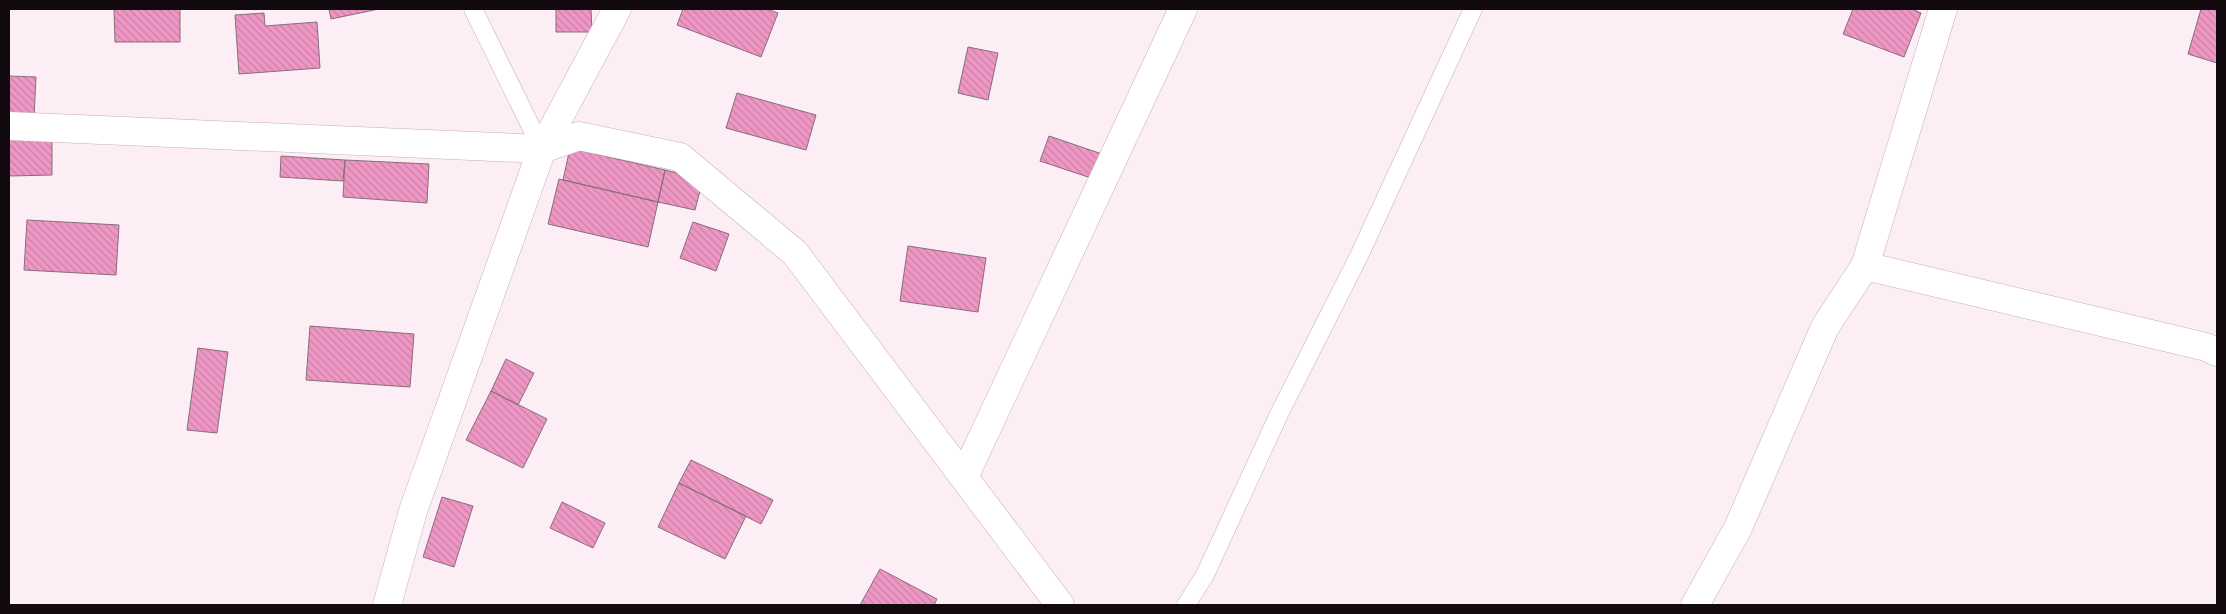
<svg xmlns="http://www.w3.org/2000/svg" width="2226" height="614" viewBox="0 0 2226 614" font-family="'DejaVu Sans',sans-serif">
  <style>
    .building { fill: url(#building-back-hatch); stroke: #856f79 }
    .lines { fill: none; stroke-linecap: round; stroke-linejoin: round }
    .service-casing { stroke: #c6aeba; stroke-width: 19 }
    .minor-casing { stroke: #c6aeba; stroke-width: 29 }
    .service { stroke: #fff; stroke-width: 18 }
    .minor { stroke: #fff; stroke-width: 28 }
  </style>
  <defs>
    <pattern id="building-back-hatch" width="6" height="6" patternUnits="userSpaceOnUse" patternTransform="scale(1.25)"><rect width="6" height="6" fill="#ee96c4"/><path d="M-1 5l2 2M0 0l6 6M5-1l2 2" fill="none" stroke="#cb80a7"/></pattern>
  </defs>
  <rect width="100%" height="100%" fill="#fdeef5"/>
  <path class="building" d="M114 9H180V42H115Z
    M329 9H379L331 19Z
    M556 9H591L592 32H556Z
    M683 9H767L778 13 761 57 677 25Z
    M1853 9H1912L1921 13 1904 57 1843 34Z
    M2201 9H2217V63L2188 54Z
    M264 13 265 26 317 22 320 68 239 74 235 15Z
    M968 47 998 53 988 100 958 93Z
    M9 76 36 77 34 118 9 117Z
    M737 93 816 115 806 150 726 128Z
    M52 133V175L9 176V134Z
    M1049 136 1105 155 1097 180 1040 161Z
    M570 148 665 170 658 202 563 180Z
    M281 156 345 160 343 181 280 177Z
    M345 160 429 164 427 203 343 197Z
    M665 170 703 179 695 210 658 202Z
    M559 179 658 202 648 247 548 224Z
    M27 220 119 225 116 275 24 270Z
    M693 222 729 234 716 271 680 258Z
    M908 246 986 258 978 312 900 301Z
    M310 326 414 334 410 387 306 380Z
    M198 348 228 352 217 433 187 430Z
    M506 359 534 373 518 405 491 391Z
    M491 391 547 419 523 468 466 440Z
    M691 460 773 500 761 524 679 483Z
    M679 483 746 516 725 559 658 527Z
    M442 497 473 506 454 567 423 557Z
    M562 502 605 523 593 548 550 528Z
    M880 569 937 599 934 605H860Z"/>
  <g class="lines">
    <defs>
      <path id="service" d="M473 9 542 149
        M1186 605 1205 575 1280 412 1358 258 1473 9"/>
      <path id="minor" d="M9 126 542 149 579 136 680 157 795 253 1060 605
        M1865 266 2206 347 2217 352
        M964 477 1183 9
        M387 605 413 511 542 149 617 9
        M1695 605 1738 528 1825 327 1865 266 1943 9"/>
    </defs>
    <use href="#service" class="service-casing"/>
    <use href="#minor" class="minor-casing"/>
    <use href="#service" class="service"/>
    <use href="#minor" class="minor"/>
  </g>
  <rect width="2226" height="614" fill="none" stroke="#120a0e" stroke-width="20"/>
</svg>
